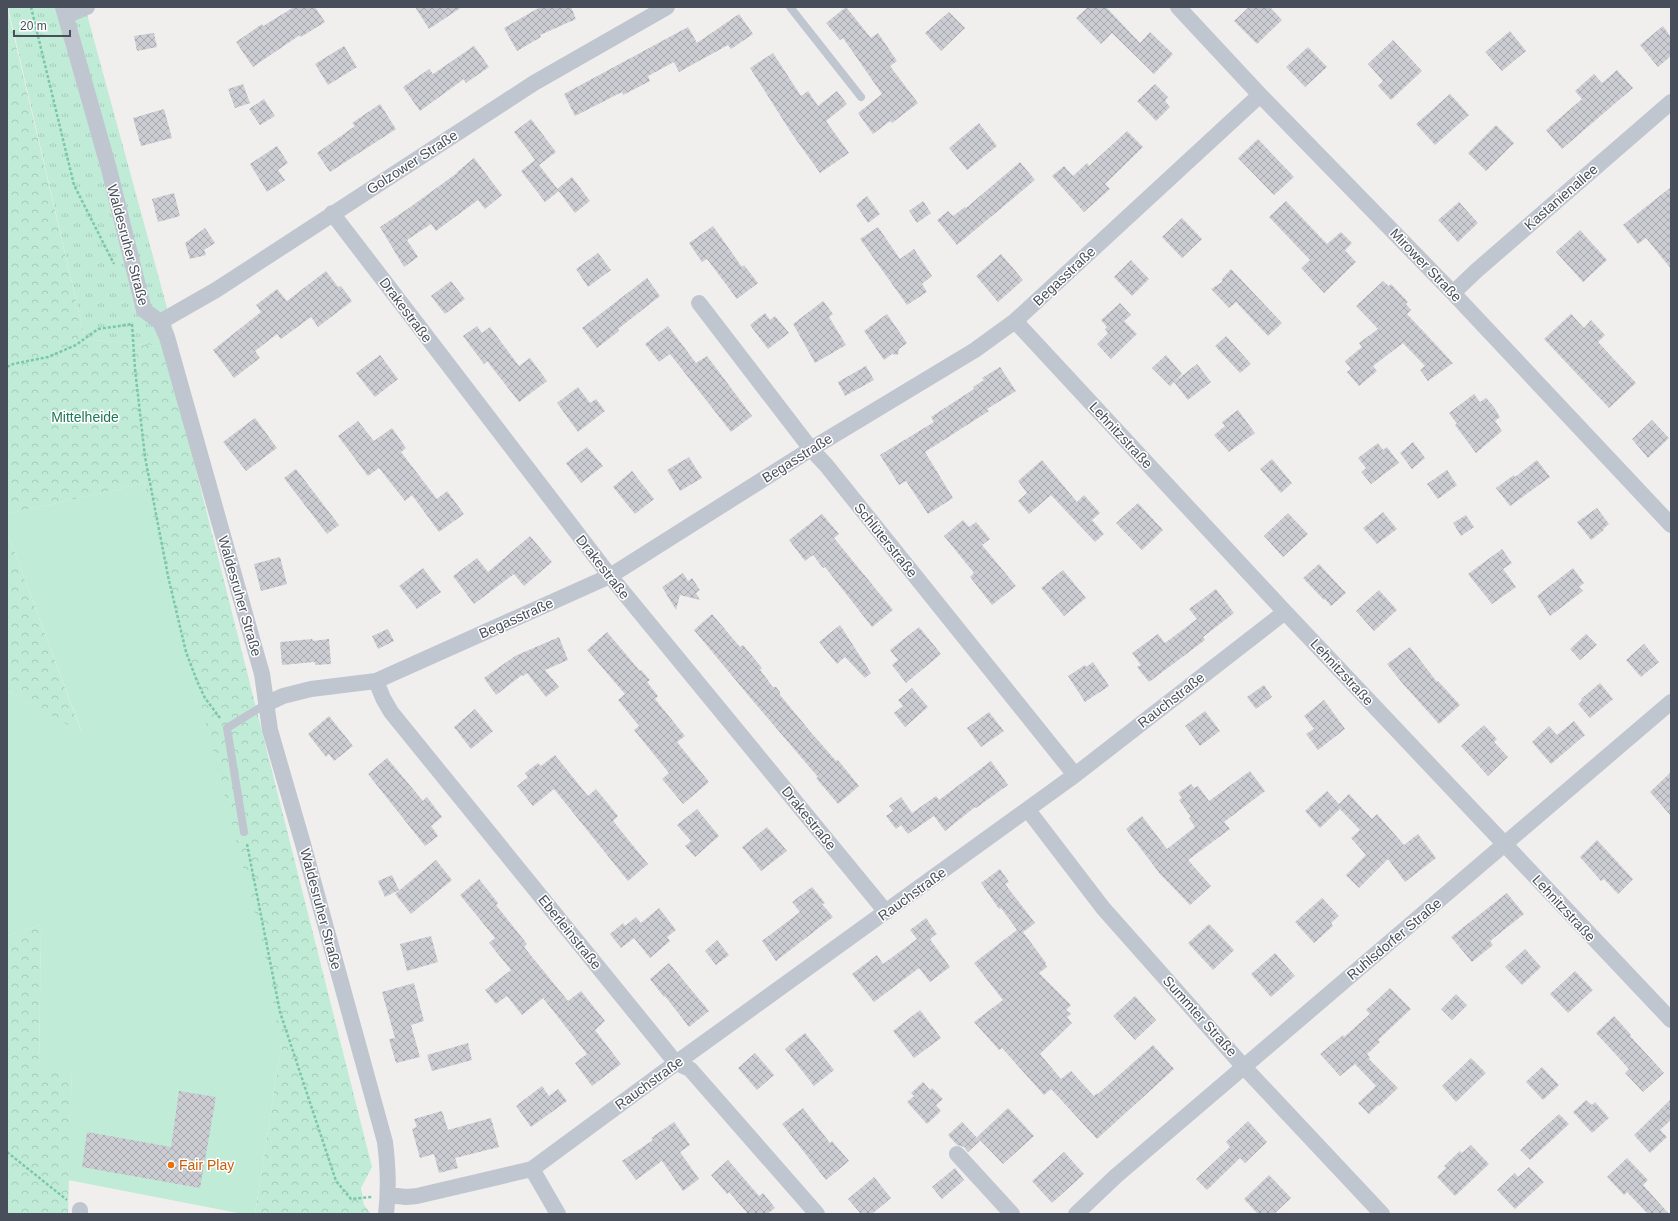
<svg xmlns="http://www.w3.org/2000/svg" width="1678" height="1221" viewBox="0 0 1678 1221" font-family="Helvetica,sans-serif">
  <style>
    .grass { fill: url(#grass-tufts) }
    .forest { fill: url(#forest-crowns) }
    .pitch { fill: #c0ebd7 }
    .building { fill: url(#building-cross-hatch) }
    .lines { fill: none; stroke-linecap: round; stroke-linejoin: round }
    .path { stroke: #7ac7ac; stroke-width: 2.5; stroke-dasharray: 3 2; stroke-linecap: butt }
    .lane { stroke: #c0c6cf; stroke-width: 8 }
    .street { stroke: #c0c6cf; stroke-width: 16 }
    .food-dot { fill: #e8710a; stroke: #fff; stroke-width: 1.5 }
    .labels { text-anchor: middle; stroke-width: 3; stroke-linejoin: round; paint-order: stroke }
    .street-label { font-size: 14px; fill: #484f5a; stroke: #fff }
    .park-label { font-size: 14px; fill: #1e7757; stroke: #fff }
    .food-label { font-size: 14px; fill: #c56008; stroke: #fff; text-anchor: start }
  </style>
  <defs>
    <pattern id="grass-tufts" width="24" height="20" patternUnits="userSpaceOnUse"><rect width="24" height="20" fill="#c0ebd7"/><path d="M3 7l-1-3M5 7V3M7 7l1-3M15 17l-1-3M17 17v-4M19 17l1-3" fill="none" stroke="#a6cbbb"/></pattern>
    <pattern id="forest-crowns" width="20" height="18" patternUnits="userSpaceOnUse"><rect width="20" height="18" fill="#c0ebd7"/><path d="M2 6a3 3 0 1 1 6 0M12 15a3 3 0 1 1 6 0" fill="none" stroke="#a6cbbb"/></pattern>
    <pattern id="building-cross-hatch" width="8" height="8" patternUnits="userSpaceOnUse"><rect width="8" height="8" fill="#cccdd3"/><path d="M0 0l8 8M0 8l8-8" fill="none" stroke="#a8a9ae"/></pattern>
  </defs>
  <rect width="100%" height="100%" fill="#f1efee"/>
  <path class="grass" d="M8 7H85L178 348 85 339Z"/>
  <path class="forest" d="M7 7 85 339 178 348 208 462 195 466 372 1167 361 1188 364 1205 371 1214H255L281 1047 144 482 120 489 7 514Z
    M7 531 82 734 7 690Z
    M41 925 39 1067 72 1068 68 1214H7V936Z"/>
  <path class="pitch" d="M144 482 263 945 281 1047 255 1214H243L68 1180 72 1068H39L41 925 7 936V690L82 733 7 531V514L120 489Z"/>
  <path class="building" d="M294 7H315L325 22 301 37 300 35 253 67 236 42 262 24 263 26Z
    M415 7H462L429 29Z
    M540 7H571L576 19 540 35 541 37 517 51 504 28Z
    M846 7 871 38 878 33 897 61 890 66 918 103 892 123 890 121 873 134 858 113 882 94 843 38 840 40 826 23Z
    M1088 7H1106L1140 43 1150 32 1173 54 1154 74 1112 33 1101 44 1076 18Z
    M1249 7H1270L1282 20 1257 44 1234 21Z
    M949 12 965 28 941 51 925 33Z
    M739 14 753 34 731 49 728 45 679 72 674 62 648 76 650 81 623 95 622 92 575 116 564 94 688 27 697 43Z
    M1663 26 1671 37V56L1658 67 1640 45Z
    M1510 31 1526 51 1502 71 1485 52Z
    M154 33 157 47 137 51 134 36Z
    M1393 40 1422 71 1391 100 1378 86 1383 81 1368 64Z
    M344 46 357 67 328 85 315 64Z
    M474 46 489 67 466 83 464 79 420 111 403 87 429 69 433 74Z
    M1308 47 1327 67 1305 87 1286 67Z
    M773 53 801 96 808 91 818 106 837 91 847 104 826 121 849 153 820 173 792 134 750 68Z
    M1617 70 1633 88 1562 149 1546 130 1582 99 1575 91 1594 74 1602 83Z
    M243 84 250 103 235 108 228 89Z
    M1155 84 1168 97 1165 101 1170 107 1156 121 1137 101Z
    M1450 94 1469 115 1435 145 1416 124Z
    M264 99 275 116 260 125 249 109Z
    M380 104 396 129 330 172 317 153 355 126 352 123Z
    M164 109 172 138 141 146 133 118Z
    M531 119 556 152 539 165 559 191 545 202 521 171 535 160 514 132Z
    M979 123 997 146 967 170 949 148Z
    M1496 125 1514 143 1486 171 1468 153Z
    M1127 131 1143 147 1105 184 1110 189 1084 212 1052 176 1064 166 1073 176 1087 163 1089 166Z
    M1258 139 1294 177 1274 195 1238 158Z
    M277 146 288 163 278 170 285 180 267 192 250 164Z
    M474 158 502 195 485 209 478 200 436 231 431 224 407 240 418 257 404 267 380 227 409 208 457 173V172Z
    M1020 162 1035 180 957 245 937 220 948 211 953 216 965 207 966 208Z
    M572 177 590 201 575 213 557 189Z
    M1671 187V269L1646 238 1638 244 1623 225Z
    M174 193 180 216 158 222 152 199Z
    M867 196 880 214 868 223 856 205Z
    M923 201 931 213 917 223 909 211Z
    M1286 201 1327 244 1341 232 1352 243 1345 250 1356 262 1324 293 1301 268 1310 260 1269 217Z
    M1459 202 1478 223 1458 242 1438 220Z
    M1182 218 1202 239 1182 258 1162 237Z
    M713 226 742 267 744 265 758 283 737 299 707 259 702 262 689 243Z
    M878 227 900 259 914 249 932 276 922 284 927 292 907 305 860 239Z
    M205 228 215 243 204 250 206 255 190 259 185 243Z
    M1580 230 1607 260 1583 282 1556 252Z
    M598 253 611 270 588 287 576 269Z
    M1001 254 1023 280 998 302 976 276Z
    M1131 260 1149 279 1132 296 1114 277Z
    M1231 269 1282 323 1268 336 1236 302 1229 308 1211 289 1222 282V279Z
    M326 271 338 287 341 286 352 301 318 327 311 317 281 339 277 334 255 351 260 358 234 378 213 350 261 312 256 305 277 289 287 301Z
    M647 278 660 296 618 329 619 331 597 348 582 328Z
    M451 281 465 299 445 314 431 296Z
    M1383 281 1389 286 1391 284 1408 302 1406 304 1411 310 1407 314 1453 363 1428 381 1420 370 1425 366 1403 343 1373 366 1377 371 1359 386 1347 372 1351 369 1345 361 1362 347 1359 343 1378 329 1356 306Z
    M823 301 833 314 829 317 846 345 815 363 793 324Z
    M1120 303 1131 315 1124 321 1137 334 1111 359 1097 344 1108 333 1105 329 1107 327 1101 320Z
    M765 313 770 320 775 316 789 333 768 349 750 325Z
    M887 314 907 343 899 349 898 355 892 354 884 360 864 331Z
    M1571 314 1584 328 1591 320 1605 335 1598 342 1636 383 1609 408 1544 339Z
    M477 326 482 333 490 327 519 366 530 358 547 381 519 402 487 361 484 364 463 336Z
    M668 326 696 363 707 356 752 416 731 432 670 354 659 362 645 344Z
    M1226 336 1251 364 1240 373 1215 346Z
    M380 355 398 379 375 397 356 373Z
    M1166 355 1182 374 1170 386 1152 368Z
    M1197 364 1211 382 1188 400 1174 382Z
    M866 366 874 380 845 396 838 382Z
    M1000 367 1016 391 987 409 989 411 925 452 953 498 928 514 906 481 899 485 880 455 934 422 931 417 974 389 973 387 984 380 982 378Z
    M578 387 590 403 596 399 605 411 578 432 557 403Z
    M1474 394 1480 402 1486 398 1494 407 1500 417 1495 421 1502 431 1476 453 1455 425 1457 424 1449 413Z
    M1238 410 1255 433 1229 452 1214 435 1225 426 1222 422Z
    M255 418 277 448 246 471 223 442Z
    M1652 420 1669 438 1648 458 1632 439Z
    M358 421 374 441 392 428 406 448 401 452 437 499 447 491 464 514 439 532 412 495 405 501 379 468 368 476 338 436Z
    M1413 442 1425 458 1412 469 1400 453Z
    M1378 443 1383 450 1387 447 1399 463 1371 484 1361 472 1366 468 1358 458Z
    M587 447 603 466 581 483 566 463Z
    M689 457 702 478 680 491 667 470Z
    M1272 459 1292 483 1281 493 1260 469Z
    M1042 460 1077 502 1084 495 1100 513 1092 520 1104 534 1095 542 1051 495 1029 514 1018 501 1027 493 1018 481Z
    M1537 460 1550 477 1510 506 1496 488 1514 475 1515 477Z
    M296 469 339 525 327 534 284 478Z
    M1447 470 1457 485 1438 499 1427 484Z
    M632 471 654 499 635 514 613 487Z
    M1138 503 1163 530 1142 550 1116 523Z
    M1597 508 1609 524 1603 529 1604 530 1591 540 1577 522Z
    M1383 512 1397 529 1377 544 1363 528Z
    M1288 513 1308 534 1283 557 1264 536Z
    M822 514 839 534 834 538 893 610 872 627 825 567 823 568 813 555 805 561 789 540Z
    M1466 515 1474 527 1461 536 1453 523Z
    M963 520 969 527 976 522 990 539 982 545 1016 586 992 605 970 577 974 573 944 536Z
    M530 536 552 562 524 586 514 574 474 604 453 576 477 558 488 572Z
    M1502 549 1512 563 1503 569 1516 587 1492 604 1468 574Z
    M280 557 287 584 261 591 254 564Z
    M1319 564 1346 593 1331 606 1325 599 1324 600 1303 578Z
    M423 568 441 592 417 609 399 586Z
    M1573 568 1584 583 1579 587 1583 591 1550 616 1537 596Z
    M1063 570 1086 598 1064 616 1041 588Z
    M683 573 688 581 692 578 700 590 696 593 700 600 680 595 676 610 662 587Z
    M1216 589 1234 613 1203 637 1205 640 1149 682 1137 667 1141 665 1132 653 1158 634 1165 643 1197 619 1189 609Z
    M1379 590 1397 610 1374 631 1356 611Z
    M712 614 740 647 743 645 762 668 760 670 773 687H776L780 692V695L809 730 836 761 838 760 859 786 838 804 816 778 818 777 753 701 694 630Z
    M840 625 871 673 865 678 845 657 837 664 819 642Z
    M919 627 941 654 906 683 892 665 898 660 890 650Z
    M388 629 394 641 378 649 372 636Z
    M607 632 640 671 641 670 650 680 647 682 658 696 655 699 685 736 677 742 709 782 683 804 662 779 669 773 634 730 639 726 618 700 625 694 587 650Z
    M1586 634 1597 645 1580 660 1570 649Z
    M559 637 568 660 545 670 559 687 546 697 527 673 523 676 522 675 496 695 484 678 515 656Z
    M312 639 313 641 329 639 331 664 315 665V662L282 665 280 642Z
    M1644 644 1659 662 1641 677 1626 660Z
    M1410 647 1437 682 1438 681 1460 705 1439 724 1403 684 1387 664Z
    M1093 662 1109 686 1085 702 1068 676 1085 665 1086 667Z
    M1600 683 1613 699 1590 718 1578 704 1582 700 1581 699Z
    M1264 685 1272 697 1256 709 1247 697Z
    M912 688 928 707 905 727 894 713 903 706 898 700Z
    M1324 700 1345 729 1318 750 1306 734 1314 729 1304 716Z
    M475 709 493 731 471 749 454 727Z
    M1205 711 1220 731 1200 746 1185 726Z
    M989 712 1004 731 981 747 967 728Z
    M329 716 353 746 334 761 329 754 326 757 308 734Z
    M1574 721 1585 735 1551 764 1532 742 1549 726 1557 735Z
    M1484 725 1497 739 1494 742 1508 757 1488 776 1461 746Z
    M555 755 588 796 596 789 618 816 613 821 648 864 628 881 554 789 533 806 517 786 528 777 525 773 538 763 541 766Z
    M387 758 423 801 427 797 442 817 431 826 438 836 425 846 368 774Z
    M991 761 1008 785 976 808 975 807 945 831 934 816 908 834 901 825 896 829 886 816 893 811 889 806 901 797 912 813 936 796 939 800Z
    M1250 771 1265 791 1224 822 1230 829 1188 860 1211 886 1190 905 1160 874 1126 829 1142 816 1167 849 1195 827 1189 818 1191 817 1179 800 1182 798 1178 793 1191 784 1194 788 1198 786 1209 801Z
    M1671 772V816L1650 792Z
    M1327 791 1339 804 1349 794 1372 819 1377 814 1404 845 1418 834 1436 858 1405 882 1388 859 1359 888 1346 875 1366 855 1351 838 1360 830 1340 809 1320 828 1305 811Z
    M697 809 719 836 695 857 685 846 691 841 677 825Z
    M767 827 787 851 761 871 742 847Z
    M1597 840 1633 879 1618 894 1604 879 1601 881 1580 857Z
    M436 860 452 880 411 914 395 894Z
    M1000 869 1009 882 1005 884 1035 923 1023 932 1046 963 1045 964 1047 967 1039 973 1071 1005 1066 1010 1071 1014 1067 1017 1072 1023 1040 1054 1061 1079 1071 1071 1094 1096 1097 1093 1098 1094 1153 1045 1174 1069 1097 1139 1051 1089 1044 1095 1002 1048 999 1050 974 1022 1003 1000 974 963 1017 930 1001 908 999 909 981 883Z
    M392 875 399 890 385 897 378 881Z
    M479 879 498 903 496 905 527 944 524 947 568 1001 581 991 605 1021 595 1030 621 1064 592 1086 575 1063 587 1054 543 998 522 1015 507 996 496 1004 485 990 511 970 489 943 495 938 460 895Z
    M812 887 825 903 822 904 833 917 776 961 762 941 800 912 792 902Z
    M1507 893 1524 914 1490 941 1493 945 1472 962 1451 937Z
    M1322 898 1339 916 1331 923 1333 926 1314 943 1295 922Z
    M659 908 676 930 667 937 670 941 650 958 634 938 621 948 610 934 623 923 625 926 636 917 641 923Z
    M926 918 937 934 930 939 950 967 930 982 919 968 874 1002 852 974 877 955 883 964 917 939 910 930Z
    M1209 924 1234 950 1213 970 1188 943Z
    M431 936 438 962 407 971 400 944Z
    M717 940 729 955 716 965 705 951Z
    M1525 949 1541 967 1522 985 1505 967Z
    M1275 953 1295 976 1271 997 1251 974Z
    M669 963 709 1011 689 1027 665 996 664 997 650 979Z
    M1575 971 1593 990 1568 1013 1550 994Z
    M414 983 424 1021 411 1025 420 1057 396 1063 389 1039 395 1038 382 992Z
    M1390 988 1411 1009 1378 1040 1380 1042 1367 1054 1370 1058 1369 1059 1398 1088 1379 1106 1378 1105 1369 1114 1358 1103 1376 1086 1355 1064 1340 1076 1320 1054 1343 1035 1344 1037 1370 1014 1366 1010Z
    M1456 994 1467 1005 1452 1020 1441 1009Z
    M1135 996 1156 1020 1135 1040 1113 1016Z
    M920 1010 941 1038 914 1058 893 1031Z
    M1614 1016 1631 1035 1630 1036 1664 1073 1643 1092 1625 1073 1629 1069 1596 1033Z
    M805 1033 834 1070 814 1086 785 1049Z
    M468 1043 472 1060 432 1071 427 1055Z
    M755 1053 774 1075 757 1090 738 1068Z
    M1471 1058 1486 1073 1456 1102 1442 1086Z
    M1542 1067 1559 1085 1543 1100 1526 1082Z
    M923 1082 930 1090 932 1088 943 1099 936 1105 941 1111 927 1124 907 1102 914 1096 911 1093Z
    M542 1086 549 1096 558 1089 567 1101 531 1127 516 1106Z
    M179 1091 216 1097 200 1188 82 1167 87 1132 171 1147Z
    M1671 1099V1120L1660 1130 1667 1137 1650 1153 1634 1135Z
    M1586 1100 1592 1105 1595 1102 1609 1118 1592 1133 1573 1112Z
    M803 1108 830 1143 832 1141 849 1161 826 1180 782 1124Z
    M1008 1108 1034 1136 1003 1164 977 1137Z
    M442 1111 448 1130 491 1118 499 1147 455 1158 458 1168 439 1173 434 1154 420 1158 412 1129 417 1127 414 1119Z
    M1559 1114 1569 1124 1530 1160 1520 1150Z
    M1248 1121 1267 1142 1245 1163 1240 1158 1207 1190 1196 1179 1230 1147 1226 1142Z
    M674 1122 690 1145 680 1152 699 1179 683 1191 662 1161 636 1180 622 1161 653 1140 651 1138Z
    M962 1122 980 1141 968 1152 964 1147 957 1145 948 1135Z
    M1471 1145 1489 1164 1455 1196 1437 1177 1446 1168 1444 1166 1460 1151 1462 1153Z
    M1064 1152 1084 1174 1052 1203 1032 1181Z
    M1627 1158 1648 1180 1643 1185 1669 1214H1648L1627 1192 1624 1195 1607 1177Z
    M728 1160 759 1196 763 1193 775 1208 767 1214H748L729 1192 727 1194 711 1175Z
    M1529 1167 1544 1182 1515 1209 1497 1190 1515 1173 1518 1177Z
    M955 1168 964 1180 942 1199 932 1187Z
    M1269 1175 1291 1198 1274 1214H1258L1244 1199Z
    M874 1177 891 1198 872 1214H861L848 1199Z"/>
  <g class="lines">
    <path class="path" d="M31 7 74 185 114 264
      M132 324 135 369 145 457 168 576 186 652 197 681 205 698 220 718
      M7 367 13 364 48 357 76 345 98 329 133 324
      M247 844 280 1012 336 1181 351 1199 372 1197
      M7 1152 67 1200"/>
    <path class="lane" d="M790 7 861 97
      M244 832 227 728 266 704"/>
    <path class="street" d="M63 7 109 169 144 310 160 322 167 337 262 674 270 730 303 844 385 1142C388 1166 389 1190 386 1214
      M1178 7 1260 95 1453 293 1671 525
      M66 16 87 7
      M332 213 610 576 886 912
      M1453 293 1476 271 1671 102
      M699 303 811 449 826 465 1075 775
      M1015 321 1285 612 1671 1020
      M160 322 216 290 534 83 667 7
      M376 681 383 698 391 712 676 1063 690 1069 817 1214
      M266 704 283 696 311 689 376 681 610 576 811 449 975 350 1015 321 1260 95
      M1028 810 1103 908 1244 1067 1382 1214
      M957 1154 1012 1214
      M532 1169 558 1214
      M388 1195 406 1197 417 1196 532 1169 676 1063 1075 775 1285 612
      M80 1214V1210
      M1076 1214 1116 1176 1671 702"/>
  </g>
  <circle class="food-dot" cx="171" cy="1165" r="4"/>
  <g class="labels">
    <g class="street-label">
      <text transform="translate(412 162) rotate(-33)" y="5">Golzower Straße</text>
      <text transform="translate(1561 197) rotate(-41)" y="5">Kastanienallee</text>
      <text transform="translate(128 245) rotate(75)" y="5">Waldesruher Straße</text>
      <text transform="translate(1426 265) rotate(46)" y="5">Mirower Straße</text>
      <text transform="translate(1064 276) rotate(-43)" y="5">Begasstraße</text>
      <text transform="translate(406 310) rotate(53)" y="5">Drakestraße</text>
      <text transform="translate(1121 435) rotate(47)" y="5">Lehnitzstraße</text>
      <text transform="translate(797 458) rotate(-32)" y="5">Begasstraße</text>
      <text transform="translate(886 540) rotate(51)" y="5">Schlüterstraße</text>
      <text transform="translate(603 567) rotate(52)" y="5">Drakestraße</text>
      <text transform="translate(240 596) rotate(74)" y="5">Waldesruher Straße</text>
      <text transform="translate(516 618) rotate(-24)" y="5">Begasstraße</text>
      <text transform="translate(1342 672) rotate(47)" y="5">Lehnitzstraße</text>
      <text transform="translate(1171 700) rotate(-38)" y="5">Rauchstraße</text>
      <text transform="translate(809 818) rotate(51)" y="5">Drakestraße</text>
      <text transform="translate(912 894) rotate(-36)" y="5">Rauchstraße</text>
      <text transform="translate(1564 908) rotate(47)" y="5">Lehnitzstraße</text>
      <text transform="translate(321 909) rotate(75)" y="5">Waldesruher Straße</text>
      <text transform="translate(570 932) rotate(51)" y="5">Eberleinstraße</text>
      <text transform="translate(1394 939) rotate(-40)" y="5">Ruhlsdorfer Straße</text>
      <text transform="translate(1200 1016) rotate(48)" y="5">Summter Straße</text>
      <text transform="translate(649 1083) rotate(-36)" y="5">Rauchstraße</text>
    </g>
    <g class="park-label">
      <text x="85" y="422">Mittelheide</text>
    </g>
    <g class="food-label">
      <text x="179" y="1170">Fair Play</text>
    </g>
  </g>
  <rect width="1678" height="1221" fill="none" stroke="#484f5a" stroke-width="16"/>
  <path d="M14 30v6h56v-6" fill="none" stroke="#484f5a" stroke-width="2"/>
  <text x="20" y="30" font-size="12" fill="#484f5a" stroke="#ffffff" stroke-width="3" paint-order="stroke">20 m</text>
</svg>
